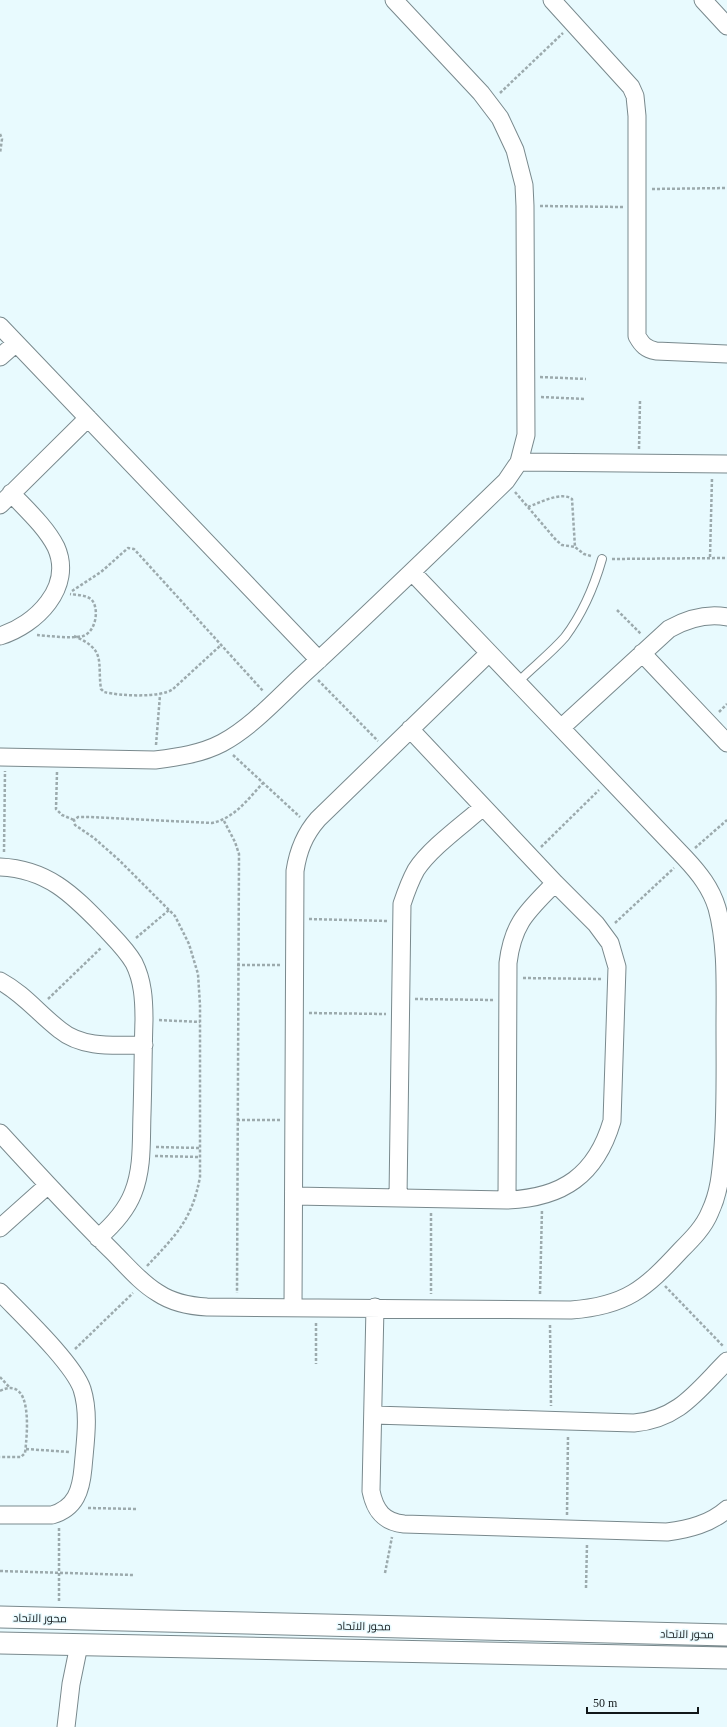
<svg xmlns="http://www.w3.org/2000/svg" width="727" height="1727" viewBox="0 0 727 1727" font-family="'Times New Roman',Cairo,serif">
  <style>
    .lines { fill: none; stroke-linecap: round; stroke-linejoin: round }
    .service-casing { stroke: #79898d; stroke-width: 10 }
    .minor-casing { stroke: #79898d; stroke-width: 19 }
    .tertiary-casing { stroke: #79898d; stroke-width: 23 }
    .path { stroke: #9caaad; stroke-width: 2.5; stroke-dasharray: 3 2; stroke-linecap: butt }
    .service { stroke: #fff; stroke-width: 8 }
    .minor { stroke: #fff; stroke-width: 17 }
    .tertiary { stroke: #fff; stroke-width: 21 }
    .labels { text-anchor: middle; stroke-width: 3; stroke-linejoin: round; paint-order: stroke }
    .street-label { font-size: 11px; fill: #111719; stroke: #e8fafe }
  </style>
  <rect width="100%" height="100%" fill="#e8fafe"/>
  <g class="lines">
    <defs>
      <path id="service" d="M518 682C533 667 551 653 565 637 583 613 594 587 602 559"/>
      <path id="minor" d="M552 0 631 87 635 96 637 116V336C642 345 646 349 656 351L727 354
        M703 0 727 26
        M0 326 319 660
        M0 357 16 343
        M519 462 727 464
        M0 505 88 418
        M0 636C36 625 74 587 56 547 46 527 26 509 11 493
        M642 653 727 743
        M561 728 669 629C687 619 706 613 727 617
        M0 757 155 760C178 757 201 754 222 743 255 725 281 694 309 669 376 607 441 544 506 481L519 462 526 435 525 206 524 185 515 150 500 118 481 93 394 0
        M0 867C47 869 72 894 103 926 114 938 126 949 134 963 143 981 144 1000 144 1020 143 1051 143 1083 142 1114 141 1141 143 1168 133 1193 126 1211 113 1225 98 1238
        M0 981C24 994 39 1014 60 1030 83 1049 116 1045 144 1045
        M0 1133C37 1173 74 1214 113 1252 127 1266 141 1283 158 1293 173 1303 189 1306 207 1307L571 1310C626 1306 645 1289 681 1250 692 1239 704 1227 710 1212 720 1191 721 1170 723 1147 726 1107 725 1066 725 1026 725 988 727 945 717 908 711 888 699 873 685 858L412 572
        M294 1196 507 1200C563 1198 596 1175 612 1121L617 967 610 943 596 924 555 883 410 729
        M398 1198 402 904C406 892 410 881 416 870 430 848 464 824 483 807
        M507 1200 508 963C513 922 528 911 555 883
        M0 1228 48 1185
        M0 1292C21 1314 73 1363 82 1389 90 1414 85 1443 83 1468 81 1490 76 1508 52 1515H0
        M293 1307 295 871C298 851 304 835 318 819L489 653
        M375 1307 371 1491C375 1511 384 1522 404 1524L667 1532C689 1529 710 1524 727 1509
        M374 1415 634 1423C679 1419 697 1391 727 1361
        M66 1727 71 1684 79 1645"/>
      <path id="tertiary" d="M0 1617 727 1635
        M0 1643 727 1658"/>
    </defs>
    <use href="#service" class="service-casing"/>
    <use href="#minor" class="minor-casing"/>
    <use href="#tertiary" class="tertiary-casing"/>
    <path class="path" d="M500 93 563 33
      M0 134 2 139 0 153
      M652 189 727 188
      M540 206 623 207
      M540 377 586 379
      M541 397 585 399
      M639 449 640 401
      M515 492 556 540 562 545 575 547
      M528 507C539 503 561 491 572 499L575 547 584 554 591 556
      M710 557 712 478
      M612 559 727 558
      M72 591 101 572 128 548 134 549 263 691
      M617 610 641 634
      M37 635C51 636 70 639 83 636 96 632 100 608 91 599 85 595 77 595 70 594
      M74 636C107 650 97 662 101 689L104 692C120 696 161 698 173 689L221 645
      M318 680 378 741
      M719 712 727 704
      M156 745 160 695
      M233 755 300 817
      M57 772 56 809 62 815 74 820
      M224 821 235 842 239 854 237 1293
      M541 847 599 790
      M695 848 727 820
      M4 852 5 771
      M309 919 388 921
      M615 923 674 868
      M136 938 169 910
      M237 965H280
      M523 978 602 979
      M48 999 102 947
      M415 999 494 1000
      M309 1013 386 1014
      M159 1020 200 1022
      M237 1120H280
      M156 1147 200 1148
      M155 1156 200 1157
      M431 1213V1294
      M147 1266C176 1235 192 1220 200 1177V1005L198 974 189 944 175 916 119 860 94 838 75 825 74 820 78 817H90L212 823C235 818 248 799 263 783
      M665 1286 723 1346
      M540 1294 542 1209
      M316 1323V1364
      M550 1325 551 1406
      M75 1349 133 1293
      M0 1377 10 1388
      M0 1391C34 1374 27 1436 25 1453L21 1457H0
      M26 1449 70 1452
      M88 1508 138 1509
      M567 1515 568 1436
      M0 1571 133 1575
      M385 1573 392 1537
      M586 1588 587 1544
      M59 1601V1528"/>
    <use href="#service" class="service"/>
    <use href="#minor" class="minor"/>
    <use href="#tertiary" class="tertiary"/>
  </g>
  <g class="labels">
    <g class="street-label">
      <text transform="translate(40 1618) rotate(1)" y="4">محور الاتحاد</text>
      <text transform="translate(364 1626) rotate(1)" y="4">محور الاتحاد</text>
      <text transform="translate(687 1634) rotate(1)" y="4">محور الاتحاد</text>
    </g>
  </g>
  <path d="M587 1707v6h111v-6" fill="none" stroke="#111719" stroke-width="2"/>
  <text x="593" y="1707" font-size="12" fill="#111719" stroke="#e8fafe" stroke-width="3" paint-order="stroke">50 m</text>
</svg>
